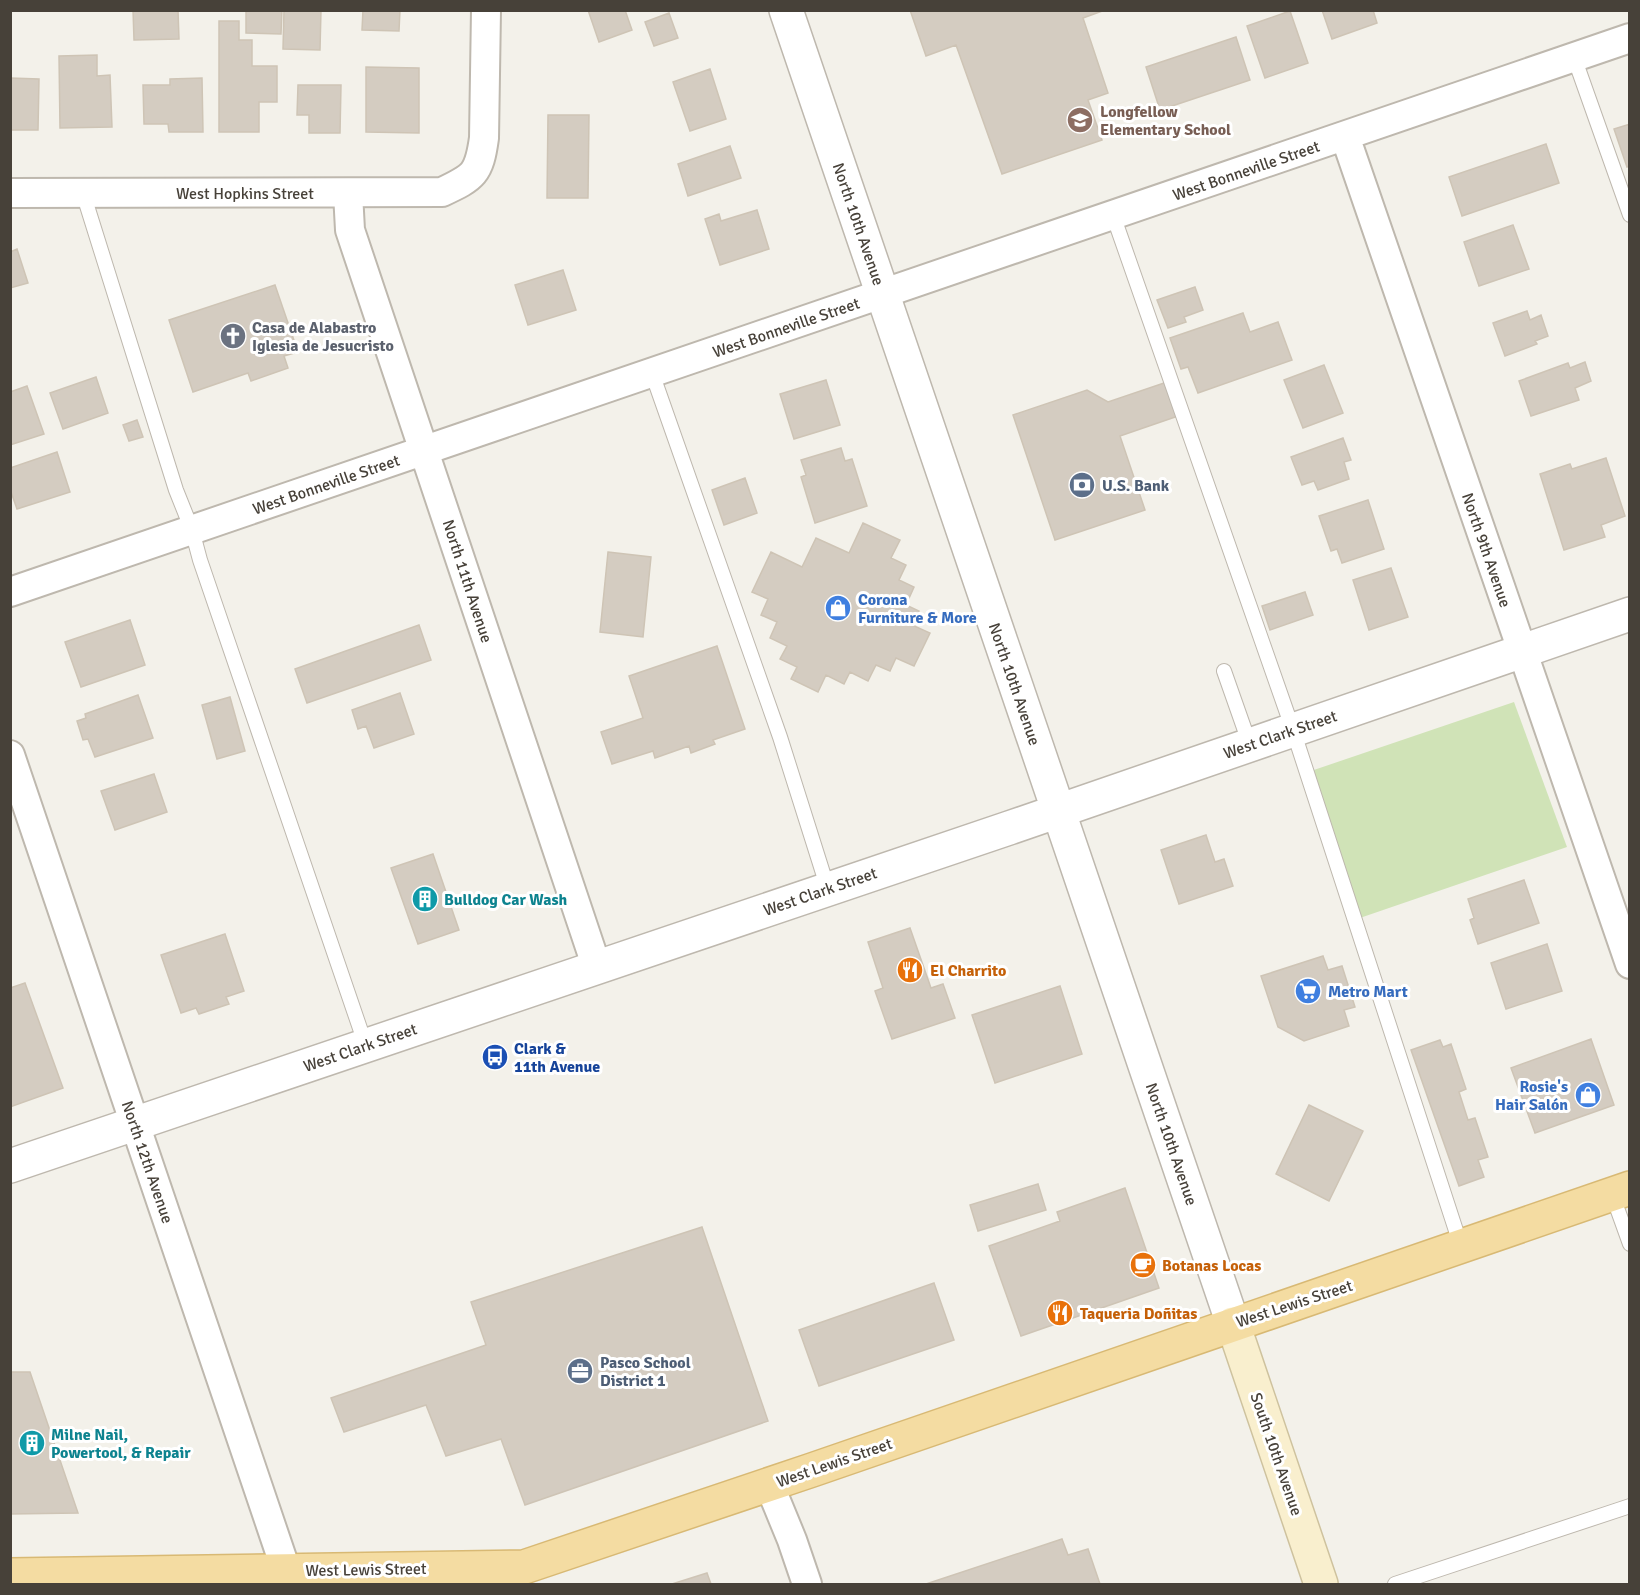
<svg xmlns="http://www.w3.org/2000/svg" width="1640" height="1595" viewBox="0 0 1640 1595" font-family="Signika,sans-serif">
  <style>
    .green { fill: #d0e3b7 }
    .building { fill: #d4ccc1; stroke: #cec4b5; stroke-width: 1.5 }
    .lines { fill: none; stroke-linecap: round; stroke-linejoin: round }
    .service-casing { stroke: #beb8ae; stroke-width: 16 }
    .minor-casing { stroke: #beb8ae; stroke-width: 32 }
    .tertiary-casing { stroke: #beb8ae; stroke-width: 36 }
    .secondary-casing { stroke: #cec29e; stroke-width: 36 }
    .primary-casing { stroke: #d8b974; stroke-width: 36 }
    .service { stroke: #fff; stroke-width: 14 }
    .minor { stroke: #fff; stroke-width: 28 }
    .tertiary { stroke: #fff; stroke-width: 33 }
    .secondary { stroke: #f9efce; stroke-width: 33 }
    .primary { stroke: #f4dca2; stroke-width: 33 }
    .labels { text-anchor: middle; stroke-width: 6; stroke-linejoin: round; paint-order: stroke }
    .education-label { font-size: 16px; font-weight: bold; fill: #785e54; stroke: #fff; text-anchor: start }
    .street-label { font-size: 16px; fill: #474139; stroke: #fff }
    .worship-label { font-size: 16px; font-weight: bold; fill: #5b616d; stroke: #fff; text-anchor: start }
    .service-label { font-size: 16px; font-weight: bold; fill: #4e5e75; stroke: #fff; text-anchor: start }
    .shop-label { font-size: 16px; font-weight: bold; fill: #366cbe; stroke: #fff; text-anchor: start }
    .culture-label { font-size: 16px; font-weight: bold; fill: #0d838f; stroke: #fff; text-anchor: start }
    .food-label { font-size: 16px; font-weight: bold; fill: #c56008; stroke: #fff; text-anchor: start }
    .transit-label { font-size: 16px; font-weight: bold; fill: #164399; stroke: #fff; text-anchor: start }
  </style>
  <rect width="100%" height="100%" fill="#f3f1ea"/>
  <path class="green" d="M1514 702 1567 847 1354 920 1305 773Z"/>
  <path class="building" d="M133 10H178L179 39 134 40Z
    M246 10H282L281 34 246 33Z
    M284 10H321L320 50 283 49Z
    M363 10H400L399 31 362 30Z
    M588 10H625L632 30 599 42Z
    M910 10H1105L1083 18 1108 93 1088 100 1102 140 1002 174 956 45 926 56Z
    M1322 10H1373L1377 23 1332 39Z
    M1290 11 1308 63 1265 78 1247 26Z
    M669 13 678 38 654 46 645 22Z
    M219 21H239V40H252V66H277V102H259V132H219Z
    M1236 37 1250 80 1160 110 1146 67Z
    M97 55V76L110 75 112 127 60 128 59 56Z
    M366 67 419 68V133L366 132Z
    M710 69 726 119 690 131 673 82Z
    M10 78 39 79 38 130H10Z
    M202 78 203 132H169L168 124H144L143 85H170V79Z
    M298 85H341L340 133H309V115H297Z
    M548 115H589L588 198H547Z
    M1630 124V166L1627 167 1614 129Z
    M1546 144 1559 183 1462 216 1449 177Z
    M730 146 741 178 688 196 678 164Z
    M757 210 769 249 720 265 705 219 719 214 721 221Z
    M1513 225 1529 269 1479 286 1464 242Z
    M17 249 28 283 10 288V252Z
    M563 270 576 310 528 325 515 285Z
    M275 285 298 352 284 356 288 368 251 381 248 373 193 392 169 320Z
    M1195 287 1203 310 1184 317 1186 322 1168 328 1157 300Z
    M1527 311 1530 320 1541 315 1548 336 1535 341 1537 344 1505 356 1493 323Z
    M1243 313 1250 332 1278 322 1292 360 1198 393 1188 367 1181 369 1170 338Z
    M1585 362 1591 381 1575 388 1579 400 1531 416 1519 381 1568 363 1570 368Z
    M1324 365 1343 413 1303 428 1284 380Z
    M96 377 108 413 63 429 50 393Z
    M826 380 840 425 794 439 780 394Z
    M1170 381 1181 415 1120 436 1145 510 1055 540 1013 415 1087 390 1108 402Z
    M27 386 44 434 10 445V392Z
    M137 420 143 437 129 441 123 425Z
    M1343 438 1351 460 1344 462 1349 479 1318 490 1314 481 1302 485 1291 457Z
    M841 448 845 461 852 459 867 506 815 523 801 477 806 475 801 460Z
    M57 452 70 492 17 509 10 489V468Z
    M1606 458 1625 516 1601 525 1605 537 1564 550 1540 474 1570 464 1572 469Z
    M745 478 757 513 724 525 712 490Z
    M1368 500 1384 549 1342 563 1337 549 1331 551 1319 516Z
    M863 523 900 540 891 558 906 565 899 580 914 587 906 605 919 611 912 625 930 633 914 666 896 658 890 671 876 665 868 681 850 672 844 684 826 675 818 692 791 679 797 667 780 659 787 646 770 638 777 622 761 615 768 599 752 592 771 552 802 567 816 538 849 553Z
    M608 552 651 557 643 637 600 632Z
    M1391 568 1408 617 1369 630 1353 580Z
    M1305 592 1313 615 1270 630 1262 606Z
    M130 620 145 665 81 687 65 642Z
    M419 625 431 660 307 703 295 669Z
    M717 646 745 729 713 740 715 744 691 753 689 746 655 758 653 751 612 764 601 732 643 718 629 676Z
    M400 693 414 734 374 748 366 726 358 729 352 710Z
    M138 695 153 738 95 757 88 739 83 740 77 721 86 718 85 714Z
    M230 697 245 751 217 759 202 705Z
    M154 774 167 812 115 830 101 791Z
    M1206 835 1215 862 1224 859 1233 886 1179 904 1161 850Z
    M433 854 459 930 418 944 391 868Z
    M1524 880 1539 923 1478 944 1470 920 1474 918 1468 899Z
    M910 928 931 988 943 984 955 1018 892 1039 875 991 883 988 868 942Z
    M225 934 244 991 226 997 229 1004 199 1014 196 1008 181 1013 161 955Z
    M1547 944 1562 991 1506 1009 1491 963Z
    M1323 956 1328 970 1342 966 1355 1007 1344 1010 1349 1026 1304 1041 1278 1027 1261 976Z
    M25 983 63 1088 10 1107V988Z
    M1060 986 1082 1054 995 1083 972 1015Z
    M1591 1039 1614 1105 1535 1133 1511 1068Z
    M1440 1040 1443 1047 1451 1044 1466 1089 1459 1092 1468 1120 1475 1118 1488 1157 1478 1160 1484 1177 1459 1186 1411 1050Z
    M1309 1105 1363 1131 1329 1201 1276 1174Z
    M1038 1184 1046 1210 978 1231 970 1205Z
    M1125 1188 1159 1288 1021 1336 989 1246 1060 1221 1057 1212Z
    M702 1227 768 1421 525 1505 501 1439 446 1456 426 1405 344 1432 331 1398 486 1345 471 1302Z
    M934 1283 954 1340 819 1386 799 1330Z
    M10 1372H30L78 1513 10 1514Z
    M1062 1539 1068 1555 1088 1549 1100 1584H926Z
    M707 1573 711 1584H672Z"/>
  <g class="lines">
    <defs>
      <path id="service" d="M1574 57 1630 215
        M83 193 176 490 192 530 200 560 366 1046
        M1113 215 1293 730 1461 1246
        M652 373 780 737 828 889
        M1224 671 1250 745
        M1612 1194 1630 1244
        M1395 1584 1630 1506"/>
      <path id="minor" d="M1345 136 1630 964
        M10 193 442 192C474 177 479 174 484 138L486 10
        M348 193 350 230 597 968
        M10 592 1630 38
        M10 755 286 1570
        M769 1484 792 1540 807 1584"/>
      <path id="tertiary" d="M786 10 1233 1324
        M10 1166 1009 828 1630 614"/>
      <path id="secondary" d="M1233 1324 1321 1584"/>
      <path id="primary" d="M10 1575 524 1567 812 1470 1630 1188"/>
    </defs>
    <use href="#service" class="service-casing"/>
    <use href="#minor" class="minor-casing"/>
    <use href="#tertiary" class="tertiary-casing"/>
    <use href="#secondary" class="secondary-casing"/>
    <use href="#primary" class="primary-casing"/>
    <use href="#service" class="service"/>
    <use href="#minor" class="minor"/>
    <use href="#tertiary" class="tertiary"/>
    <use href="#secondary" class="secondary"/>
    <use href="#primary" class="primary"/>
  </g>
  <defs>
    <symbol id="school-disc" viewBox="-11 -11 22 22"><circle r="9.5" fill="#8d6e63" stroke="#fff"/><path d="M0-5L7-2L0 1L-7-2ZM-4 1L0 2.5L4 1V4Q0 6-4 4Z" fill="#fff"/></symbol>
    <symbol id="church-disc" viewBox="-11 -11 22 22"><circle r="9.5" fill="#6b7280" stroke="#fff"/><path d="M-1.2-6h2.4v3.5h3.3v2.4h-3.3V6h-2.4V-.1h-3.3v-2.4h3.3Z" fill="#fff"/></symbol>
    <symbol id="bank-disc" viewBox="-11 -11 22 22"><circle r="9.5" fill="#5c6f8a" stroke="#fff"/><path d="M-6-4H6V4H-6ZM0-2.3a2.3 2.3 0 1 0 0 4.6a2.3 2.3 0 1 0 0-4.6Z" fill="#fff"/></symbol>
    <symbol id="shop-disc" viewBox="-11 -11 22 22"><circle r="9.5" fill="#3f7fe0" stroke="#fff"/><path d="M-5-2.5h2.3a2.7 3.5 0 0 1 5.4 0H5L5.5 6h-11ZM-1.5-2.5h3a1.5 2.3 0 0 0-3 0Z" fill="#fff"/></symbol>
    <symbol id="building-disc" viewBox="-11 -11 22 22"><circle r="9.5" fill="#0f9aa8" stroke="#fff"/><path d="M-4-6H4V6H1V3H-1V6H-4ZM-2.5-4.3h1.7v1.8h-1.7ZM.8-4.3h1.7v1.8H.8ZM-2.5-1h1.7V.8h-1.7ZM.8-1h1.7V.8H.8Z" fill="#fff"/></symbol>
    <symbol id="restaurant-disc" viewBox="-11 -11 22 22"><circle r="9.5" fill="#e8710a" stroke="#fff"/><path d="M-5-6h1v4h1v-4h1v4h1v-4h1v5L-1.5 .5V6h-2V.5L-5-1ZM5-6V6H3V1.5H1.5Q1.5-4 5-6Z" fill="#fff"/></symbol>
    <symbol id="supermarket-disc" viewBox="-11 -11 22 22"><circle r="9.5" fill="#3f7fe0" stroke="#fff"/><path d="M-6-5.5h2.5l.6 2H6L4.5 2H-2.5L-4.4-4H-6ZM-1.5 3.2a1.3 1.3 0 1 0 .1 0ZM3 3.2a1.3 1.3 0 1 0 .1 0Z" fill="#fff"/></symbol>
    <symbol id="bus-disc" viewBox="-11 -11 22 22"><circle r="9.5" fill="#1a4fb4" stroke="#fff"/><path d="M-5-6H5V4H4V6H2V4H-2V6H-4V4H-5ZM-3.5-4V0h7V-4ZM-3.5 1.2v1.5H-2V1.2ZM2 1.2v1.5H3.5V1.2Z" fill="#fff"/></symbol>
    <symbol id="cafe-disc" viewBox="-11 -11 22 22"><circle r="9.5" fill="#e8710a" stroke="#fff"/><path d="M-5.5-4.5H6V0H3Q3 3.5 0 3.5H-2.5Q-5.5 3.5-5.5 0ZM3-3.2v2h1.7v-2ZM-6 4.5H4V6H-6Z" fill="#fff"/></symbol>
    <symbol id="office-disc" viewBox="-11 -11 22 22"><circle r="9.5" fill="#5c6f8a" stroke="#fff"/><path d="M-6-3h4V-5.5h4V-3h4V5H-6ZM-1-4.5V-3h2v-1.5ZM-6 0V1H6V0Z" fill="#fff"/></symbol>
  </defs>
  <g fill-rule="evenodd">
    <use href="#school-disc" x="1065" y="105" width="30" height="30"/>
    <use href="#church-disc" x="218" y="321" width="30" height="30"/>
    <use href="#bank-disc" x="1067" y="470" width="30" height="30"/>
    <use href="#shop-disc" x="823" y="593" width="30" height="30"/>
    <use href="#building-disc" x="410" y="884" width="30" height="30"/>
    <use href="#restaurant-disc" x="895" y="955" width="30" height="30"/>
    <use href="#supermarket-disc" x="1293" y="976" width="30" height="30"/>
    <use href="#bus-disc" x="480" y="1042" width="30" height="30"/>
    <use href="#shop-disc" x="1573" y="1080" width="30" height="30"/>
    <use href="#cafe-disc" x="1128" y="1250" width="30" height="30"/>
    <use href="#restaurant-disc" x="1045" y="1298" width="30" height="30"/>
    <use href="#office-disc" x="565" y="1356" width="30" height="30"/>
    <use href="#building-disc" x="17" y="1428" width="30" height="30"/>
  </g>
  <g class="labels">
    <g class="education-label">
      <text x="1100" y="117">Longfellow<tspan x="1100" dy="18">Elementary School</tspan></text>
    </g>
    <g class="street-label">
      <text transform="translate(1246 170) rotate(-19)" y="6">West Bonneville Street</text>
      <text x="245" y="199">West Hopkins Street</text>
      <text transform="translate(859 224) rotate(71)" y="6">North 10th Avenue</text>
      <text transform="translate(786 327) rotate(-19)" y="6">West Bonneville Street</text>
      <text transform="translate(326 484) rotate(-19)" y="6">West Bonneville Street</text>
      <text transform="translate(1487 550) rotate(71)" y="6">North 9th Avenue</text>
      <text transform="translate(468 581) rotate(72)" y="6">North 11th Avenue</text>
      <text transform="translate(1015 684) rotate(71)" y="6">North 10th Avenue</text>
      <text transform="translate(1280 734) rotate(-19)" y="6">West Clark Street</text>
      <text transform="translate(820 891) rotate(-19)" y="6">West Clark Street</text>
      <text transform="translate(360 1047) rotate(-19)" y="6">West Clark Street</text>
      <text transform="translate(1172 1144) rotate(71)" y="6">North 10th Avenue</text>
      <text transform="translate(148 1162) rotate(71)" y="6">North 12th Avenue</text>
      <text transform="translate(1294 1303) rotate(-18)" y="6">West Lewis Street</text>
      <text transform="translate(1277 1454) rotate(71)" y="6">South 10th Avenue</text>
      <text transform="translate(834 1462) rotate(-19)" y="6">West Lewis Street</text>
      <text transform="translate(366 1569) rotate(-1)" y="6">West Lewis Street</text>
    </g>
    <g class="worship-label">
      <text x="252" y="333">Casa de Alabastro<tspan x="252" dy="18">Iglesia de Jesucristo</tspan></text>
    </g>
    <g class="service-label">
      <text x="1102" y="491">U.S. Bank</text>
      <text x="600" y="1368">Pasco School<tspan x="600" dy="18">District 1</tspan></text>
    </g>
    <g class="shop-label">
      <text x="858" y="605">Corona<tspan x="858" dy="18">Furniture &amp; More</tspan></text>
      <text x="1328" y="997">Metro Mart</text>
      <text x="1568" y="1092" text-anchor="end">Rosie's<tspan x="1568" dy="18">Hair Salón</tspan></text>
    </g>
    <g class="culture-label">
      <text x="444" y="905">Bulldog Car Wash</text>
      <text x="51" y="1440">Milne Nail,<tspan x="51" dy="18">Powertool, &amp; Repair</tspan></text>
    </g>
    <g class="food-label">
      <text x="930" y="976">El Charrito</text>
      <text x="1162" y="1271">Botanas Locas</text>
      <text x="1080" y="1319">Taqueria Doñitas</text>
    </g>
    <g class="transit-label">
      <text x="514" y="1054">Clark &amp;<tspan x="514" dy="18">11th Avenue</tspan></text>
    </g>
  </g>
  <rect width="1640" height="1595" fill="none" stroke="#474139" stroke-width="24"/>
</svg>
